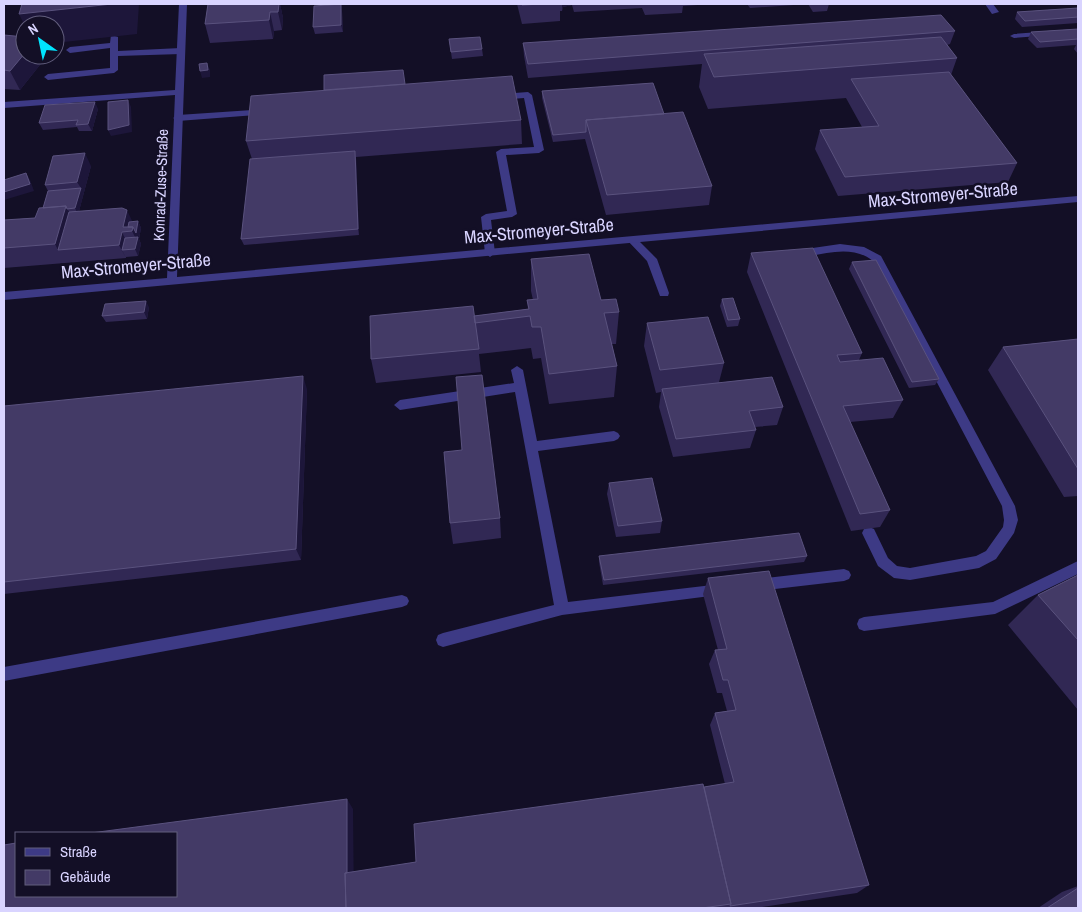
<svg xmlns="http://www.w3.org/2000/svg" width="1082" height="912" viewBox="0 0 1082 912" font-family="'Archivo Narrow',sans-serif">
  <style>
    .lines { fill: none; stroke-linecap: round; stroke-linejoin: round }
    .lane { fill: #3d3a85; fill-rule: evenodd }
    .street { fill: #3d3a85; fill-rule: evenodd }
    .wall { fill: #312854 }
    .shaded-wall { fill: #1d163a }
    .building { fill: #433a66; stroke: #5a527e }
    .labels { text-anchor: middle; stroke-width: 5; stroke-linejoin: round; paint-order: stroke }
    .far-street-label { font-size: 15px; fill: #d9d4ff; stroke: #130f26 }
    .street-label { font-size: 18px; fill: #d9d4ff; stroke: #130f26 }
  </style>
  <rect width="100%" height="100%" fill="#130f26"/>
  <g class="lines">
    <path class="lane" d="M985 4H993L999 12 992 14Z
      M1078 29V33L1014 38 1010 36 1014 34Z
      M111 35 118 37V51L181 48 185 51 181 54 118 56V70L114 73 48 80 44 77 48 74 110 68V48L70 53 66 50 70 47 110 43Z
      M528 92 532 95 544 150 539 153 506 155 517 214 512 217 491 220 495 253 490 257 485 253 481 217 486 214 507 211 496 152 501 149 534 147 524 98 500 100 496 97 500 94Z
      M266 109 270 112 269 114 178 121 173 118 178 115Z
      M632 237 636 238 657 259 669 293 668 296H660L647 261 627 240Z
      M840 244 864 247 881 256 1015 506 1018 520 1014 533 996 559 979 568 910 580 894 578 878 566 862 533 864 529 869 527 874 529 888 558 897 566 910 568 976 556 986 551 1003 527 1004 520 1002 506 873 261C852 244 824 254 799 258L794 254 799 250Z
      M517 366 523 370 537 441 614 431 618 433 620 436 618 439 614 441 538 451 568 602 721 584 726 586 728 590 726 594 562 615 443 647 438 645 436 640 438 635 443 633 554 605 515 392 400 410 394 405 400 400 514 383 511 370Z
      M1078 561V574L995 614 864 631 859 629 857 624 859 619 864 617 993 602Z
      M844 569 849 571 851 575 849 579 844 581 758 591 753 589 751 585 753 581 758 579Z
      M402 595 407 597 409 601 407 605 402 607 4 681V667Z"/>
    <path class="street" d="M179 4H187L177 277 1078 196V202L4 300V292L167 278 175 95 4 108V102L175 90Z"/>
  </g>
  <path class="wall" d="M280 4 283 18 282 30 274 31 273 39 210 43 205 24Z
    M517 4H712L683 6 682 13 645 15 642 8 574 12 572 5 563 7 562 11H560V21L522 24Z
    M747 4H829L827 11 813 12 808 4 750 8Z
    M1078 8V23L1022 27 1015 19 1017 12Z
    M342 11 343 32 315 34 313 27Z
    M1078 29V54L1074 49 1076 45 1037 48 1028 39 1031 32Z
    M955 31 950 44 947 45 957 58 951 75 1017 163 1008 182 838 196 815 149 820 130 862 127 846 98 708 109 699 87 702 64 528 78 524 56 523 43Z
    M4 35 25 55H46L47 56 20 90 4 89Z
    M449 39 482 49 483 56 452 59Z
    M405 84 521 120 522 144 356 157 359 235 244 245 241 239 252 159 246 141Z
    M542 91 664 114 712 186 709 205 606 215 585 139 553 142 542 98Z
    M98 109 92 131H79L77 127 43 130 39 123Z
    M91 166 79 211 132 222 138 221 141 228 139 239 141 244 138 256 126 257V258L4 268V220L35 218 43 208 48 191 45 185Z
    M751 253 862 353 859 360 903 400 893 418 850 422 890 510 880 527 851 531 747 272Z
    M531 259 601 300 619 312 616 344H612L617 366 614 397 549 404 541 358 533 359 531 348 479 354 481 372 376 383 371 359 474 316 528 309 527 300H533L531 291Z
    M852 262 939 379 935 385 909 388 849 269Z
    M722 299 740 319 738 326 727 327 720 306Z
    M149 307 147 319 106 322 102 316Z
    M647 323 724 363 719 382 783 407 777 425 755 427 756 430 750 448 673 457 659 407 661 392 656 393 644 346Z
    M1078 339V496L1064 497 988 370 1003 347Z
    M307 389 301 560 4 594V406Z
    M609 483 662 521 660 533 616 537 607 494Z
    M500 518 501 538 453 544 450 523Z
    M599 556H807L804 562 603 585 599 562Z
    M1078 575V710L1008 625 1038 595Z
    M708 578 869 885 857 893 755 908H4L353 809V872L416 862 704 787 725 784 710 725 715 713 727 711 722 693H717L709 664 715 650H718L703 594Z
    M1078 886V908H1038L1062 892Z"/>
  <path class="shaded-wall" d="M112 4H139L137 34 55 43V25H25V26L19 14Z
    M279 4H280L283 18 282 30 278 12Z
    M341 4 342 11 343 32 341 25Z
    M562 4H572V5L563 7 562 11Z
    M270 12 274 31 273 39 269 20Z
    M25 53V55H46L47 56 20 90 10 71Z
    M207 63 210 70V77L202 78 200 71Z
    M128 100 131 107 132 132 111 136 108 130Z
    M95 102 98 109 92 131 88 124Z
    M355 151 356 157 359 235 358 229Z
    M85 153 91 166 78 215 75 208 81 188 77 182Z
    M26 173 30 180 34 191 4 200V192Z
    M66 206 76 225 58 250 55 244Z
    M127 210 133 223 131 231 123 227Z
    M138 221 141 228 139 239 141 244 138 256 135 249 137 241 132 231 133 227Z
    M122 232 128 245 122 250 126 258 119 245Z
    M146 301 149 307 147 319 144 312Z
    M303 376 307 389 301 560 296 549Z
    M347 799 353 809 354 908H347Z"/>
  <path class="building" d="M22 4H112L19 14Z
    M208 4H279L278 12H270L269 20 205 24Z
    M341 4V25L313 27 314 6Z
    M521 4H543L522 5Z
    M1078 8V17L1025 21 1017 12Z
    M941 15 955 31 528 64 523 43Z
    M1078 29V39L1040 42 1031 32Z
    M4 35 25 37V53L10 71 4 70Z
    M480 37 482 49 451 52 449 39Z
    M941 37 957 58 714 77 704 54Z
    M207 63 208 70 200 71 199 64Z
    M403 70 405 84 324 90V75Z
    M949 72 1017 163 845 177 820 130 879 126 851 79Z
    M512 76 521 120 246 141 251 96Z
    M653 83 664 114 586 120V132L553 135 542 91Z
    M128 100 129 125 108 130V102Z
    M95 102 88 124 76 125 78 120 39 123 45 105Z
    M683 112 712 186 607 195 586 120Z
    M355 151 358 229 241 239 250 159Z
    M85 153 77 182 45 185 53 156Z
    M26 173 30 184 4 192V180Z
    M81 188 75 208 67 209 66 206 43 208 48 191Z
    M66 206 55 244 4 248V220L35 218 39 208Z
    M122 208 127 210 123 227H133L132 231 122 232 119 245 58 250 69 212Z
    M138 221 136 233 133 227H128L129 222Z
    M138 237 135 249 122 250 125 238Z
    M813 248 862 353 837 355 840 362 883 358 903 400 843 406 890 510 860 514 751 253Z
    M589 254 601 300 616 299 619 312 604 313 617 366 549 374 541 327H532L530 316 475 323 474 316 529 309 527 300 538 299 531 259Z
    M876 260 939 379 912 382 852 262Z
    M733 298 740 319 728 320 722 299Z
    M146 301 144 312 102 316 105 304Z
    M473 306 479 349 371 359 370 316Z
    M708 317 724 363 660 370 647 323Z
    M1078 339V469L1003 347Z
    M482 375 500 518 450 523 444 452 462 450 456 377Z
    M303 376 296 549 4 582V406Z
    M772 377 783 407 749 411 756 430 676 439 662 389Z
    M652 478 662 521 618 526 609 483Z
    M799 533 807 556 604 580 599 556Z
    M769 571 869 885 730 906 731 904 704 787 734 782 715 713 736 710 728 680H723L715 650 727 649 708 578Z
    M1078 575V640L1038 595Z
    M703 784 731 904 702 908H346L345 873 416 862 414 824Z
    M347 799V873H345L346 908H4V845L16 843V896H176V833H91Z
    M1078 888V908H1047Z"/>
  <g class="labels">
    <g class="far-street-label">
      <text transform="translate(161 185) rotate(-88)" y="5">Konrad-Zuse-Straße</text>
    </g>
    <g class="street-label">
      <text transform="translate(943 195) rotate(-5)" y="6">Max-Stromeyer-Straße</text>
      <text transform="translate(539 231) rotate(-5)" y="6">Max-Stromeyer-Straße</text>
      <text transform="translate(136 266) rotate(-5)" y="6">Max-Stromeyer-Straße</text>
    </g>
  </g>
  <rect width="1082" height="912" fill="none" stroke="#d9d4ff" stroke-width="10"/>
  <rect x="15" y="832" width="162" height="65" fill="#130f26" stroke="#625e7d"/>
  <rect x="25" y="848" width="25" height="8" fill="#3d3a85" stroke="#625e7d"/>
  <text x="60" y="857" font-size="15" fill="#d9d4ff">Straße</text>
  <rect x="25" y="870" width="25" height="15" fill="#433a66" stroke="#625e7d"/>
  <text x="60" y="882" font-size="15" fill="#d9d4ff">Gebäude</text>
  <g transform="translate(40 40) rotate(327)"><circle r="24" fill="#130f26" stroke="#625e7d"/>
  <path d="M0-4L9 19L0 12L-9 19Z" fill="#00e5ff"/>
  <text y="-8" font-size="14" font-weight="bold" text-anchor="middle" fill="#d9d4ff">N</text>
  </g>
</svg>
